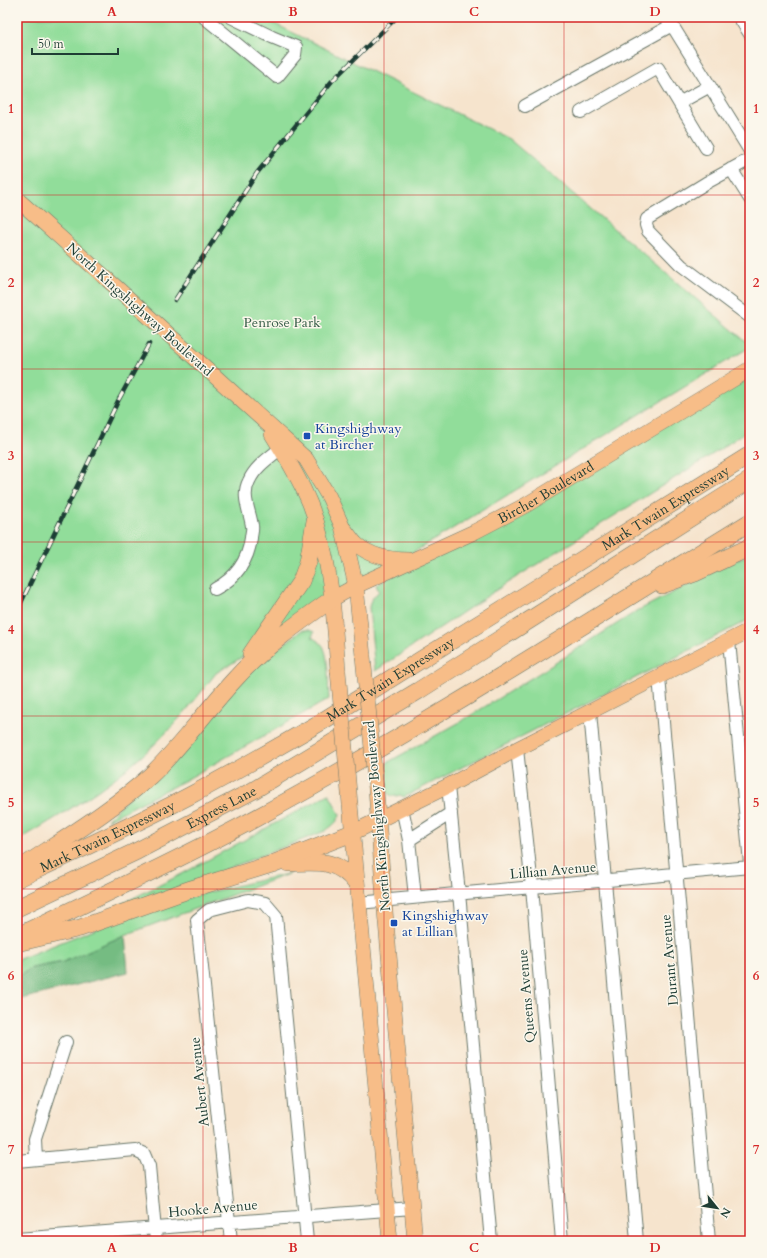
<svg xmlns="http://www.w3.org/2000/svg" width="767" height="1258" viewBox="0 0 767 1258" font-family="Cardo,serif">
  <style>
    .green { fill: #91dd9a; stroke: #588d67 }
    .forest { fill: #74bc82; stroke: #4a7c5b }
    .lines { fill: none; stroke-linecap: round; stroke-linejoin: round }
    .minor-casing { stroke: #6a776a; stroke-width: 14 }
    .major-casing { stroke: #6a776a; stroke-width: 16 }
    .highway-casing { stroke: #6a776a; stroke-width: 18 }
    .minor { stroke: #fff; stroke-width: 12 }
    .major { stroke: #f7bd88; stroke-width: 15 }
    .highway { stroke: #f7bd88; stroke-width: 17 }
    .rail-casing { stroke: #1f3d34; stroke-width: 4.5 }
    .rail { stroke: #fbf7ec; stroke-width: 3; stroke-dasharray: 9; stroke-linecap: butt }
    .major-bridge-casing { stroke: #6a776a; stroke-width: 16; stroke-linecap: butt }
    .major-bridge { stroke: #f7bd88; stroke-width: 15 }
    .grid { fill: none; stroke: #d62828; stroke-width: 1; stroke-opacity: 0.55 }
    .transit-dot { fill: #1a4fb4; stroke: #fbf7ec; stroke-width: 1.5 }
    .labels { text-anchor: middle; stroke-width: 3; stroke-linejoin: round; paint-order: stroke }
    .street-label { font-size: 14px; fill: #1f3d34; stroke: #fbf7ec }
    .park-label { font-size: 14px; fill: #365d48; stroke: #fbf7ec }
    .transit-label { font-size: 14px; fill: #164399; stroke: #fbf7ec; text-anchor: start }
    .neatline { fill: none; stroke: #d62828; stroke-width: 1.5 }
    .grid-label { font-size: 13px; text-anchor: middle; font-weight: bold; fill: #d62828 }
  </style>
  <rect width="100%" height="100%" fill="#fbf7ec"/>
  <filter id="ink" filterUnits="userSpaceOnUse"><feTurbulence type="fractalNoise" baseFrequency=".025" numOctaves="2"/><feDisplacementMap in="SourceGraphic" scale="8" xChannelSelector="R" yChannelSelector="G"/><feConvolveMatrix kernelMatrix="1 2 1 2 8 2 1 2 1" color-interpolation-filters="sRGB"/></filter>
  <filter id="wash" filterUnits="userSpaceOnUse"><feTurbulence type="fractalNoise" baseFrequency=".012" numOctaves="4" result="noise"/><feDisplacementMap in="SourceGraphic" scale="16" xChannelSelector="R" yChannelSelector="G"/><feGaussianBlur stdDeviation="0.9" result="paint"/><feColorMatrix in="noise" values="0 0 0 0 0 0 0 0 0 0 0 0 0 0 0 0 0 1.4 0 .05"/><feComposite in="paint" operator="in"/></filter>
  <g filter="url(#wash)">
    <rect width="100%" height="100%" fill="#f6e4cd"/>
    <path class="green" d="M17 17H261L509 139 750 345V347L216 673C194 702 171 730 143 755 105 789 61 815 17 841Z
      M750 378V429L713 454 507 583 375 671 369 607 371 600 379 591 376 585Z
      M750 554V619L404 797 400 795C382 802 384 776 383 765L460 722 549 667 637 611 732 562Z
      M302 630H309L314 632 312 637C316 640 322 643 324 648 329 659 328 687 329 699L184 781 107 820 257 665Z
      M329 794 340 815C337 823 332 826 325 831L162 894 119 905 180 875Z
      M291 873 125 935 63 962 32 968 17 977V960L109 923 201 894Z"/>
    <path class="forest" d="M125 935 128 972 17 1000V977L32 968 63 962Z"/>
  </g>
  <g filter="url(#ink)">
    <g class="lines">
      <defs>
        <path id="minor" d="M204 17 277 77 295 55 296 47 272 37 231 17
          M667 17 750 151
          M739 17 750 34
          M679 103 710 86
          M525 106 672 25
          M581 112 658 68 706 148
          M750 159 706 183 647 219 646 225 648 231 681 265 750 317
          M731 169 750 199
          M215 589C236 578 248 561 251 538 251 534 253 530 252 526 250 511 241 496 249 481 255 467 269 458 281 448
          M729 641 750 863
          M659 677 709 1241
          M590 712 637 1241
          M517 749 532 887 562 1241
          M448 786 459 893 491 1241
          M402 808 409 840 415 897
          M409 840 451 813
          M358 903 750 867
          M36 1159 35 1139 66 1042
          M17 1161 135 1150 144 1154 149 1166 156 1241
          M17 1239 412 1208
          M231 1241 197 920 209 910 248 900 265 903 276 916 307 1241"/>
        <g id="major">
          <path d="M17 199 108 280"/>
          <path d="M197 360 306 459 329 497 342 526 356 586 363 656"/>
          <path d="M272 434C286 457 300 479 310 504 331 557 334 614 338 671"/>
          <path d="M344 529C348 533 351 539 356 544 371 557 390 560 409 560"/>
          <path id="s1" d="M332 599 356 586 474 532 526 505 750 369"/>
          <path d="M376 789 384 900 415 1241"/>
          <path d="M350 804 390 1241"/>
          <path d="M352 833 448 786 517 749 750 630"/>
        </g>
        <g id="highway">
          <path d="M662 585 695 573 750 547"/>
          <path d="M251 654 301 581 308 562 315 521"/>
          <path d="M288 863C317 862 337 858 356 883"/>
          <path d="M21 868C64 839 111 811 150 776 182 746 206 710 236 678 264 647 298 623 332 599"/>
          <path id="s2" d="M17 879C75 852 134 825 191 795 235 772 278 747 321 722L750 455"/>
          <path id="s3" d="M17 908 137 851 254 790 418 691 750 480"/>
          <path d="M17 936C93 900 170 864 245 824 418 731 583 625 750 522"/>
          <path d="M21 942 80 928 191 889 272 864 352 833"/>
        </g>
      </defs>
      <use href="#minor" class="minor-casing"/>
      <use href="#major" class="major-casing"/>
      <use href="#highway" class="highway-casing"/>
      <use href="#minor" class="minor"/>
      <use href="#major" class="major"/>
      <use href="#highway" class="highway"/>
      <defs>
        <path id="rail" d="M175 300 257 173 332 81 397 17
          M17 611 118 401 149 344"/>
      </defs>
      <use href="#rail" class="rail-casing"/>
      <use href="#rail" class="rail"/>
      <defs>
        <path id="major-bridge" d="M108 280 197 360
          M363 656 376 789
          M338 671 350 804"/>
      </defs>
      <use href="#major-bridge" class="major-bridge-casing"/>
      <use href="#major-bridge" class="major-bridge"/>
    </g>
  </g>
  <path class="grid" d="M203 17V1241M384 17V1241M564 17V1241M17 195H750M17 369H750M17 542H750M17 716H750M17 889H750M17 1063H750"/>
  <g class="transit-dot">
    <rect x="303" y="432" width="8" height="8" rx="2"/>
    <rect x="390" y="919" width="8" height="8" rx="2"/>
  </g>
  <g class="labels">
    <g class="street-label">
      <text transform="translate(140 309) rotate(42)" y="5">North Kingshighway Boulevard</text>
      <text dy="5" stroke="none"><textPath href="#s1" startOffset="239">Bircher Boulevard</textPath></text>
      <text dy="5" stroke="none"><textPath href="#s2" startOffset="748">Mark Twain Expressway</textPath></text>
      <text dy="5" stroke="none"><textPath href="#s2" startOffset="424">Mark Twain Expressway</textPath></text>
      <text dy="5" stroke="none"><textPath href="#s3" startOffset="228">Express Lane</textPath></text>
      <text transform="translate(377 816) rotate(-95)" y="5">North Kingshighway Boulevard</text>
      <text dy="5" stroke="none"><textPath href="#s2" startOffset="100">Mark Twain Expressway</textPath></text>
      <text transform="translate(553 870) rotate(-5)" y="5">Lillian Avenue</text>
      <text transform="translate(669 960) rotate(-95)" y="5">Durant Avenue</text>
      <text transform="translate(526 996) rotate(-95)" y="5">Queens Avenue</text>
      <text transform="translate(199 1082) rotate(-96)" y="5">Aubert Avenue</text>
      <text transform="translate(213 1208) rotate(-5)" y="5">Hooke Avenue</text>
    </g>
    <g class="park-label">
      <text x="282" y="327">Penrose Park</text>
    </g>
    <g class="transit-label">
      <text x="315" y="433">Kingshighway<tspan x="315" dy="16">at Bircher</tspan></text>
      <text x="402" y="920">Kingshighway<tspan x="402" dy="16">at Lillian</tspan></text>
    </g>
  </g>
  <rect width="767" height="1258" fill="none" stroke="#fbf7ec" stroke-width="44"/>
  <g transform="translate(717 1208) rotate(120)" stroke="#fbf7ec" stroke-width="3" paint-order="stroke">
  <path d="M0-3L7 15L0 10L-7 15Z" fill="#1f3d34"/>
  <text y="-6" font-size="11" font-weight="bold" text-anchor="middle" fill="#1f3d34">N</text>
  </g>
  <path d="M32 48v6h86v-6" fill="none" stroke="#1f3d34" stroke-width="2"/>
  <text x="38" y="48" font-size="12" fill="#1f3d34" stroke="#fbf7ec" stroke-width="3" paint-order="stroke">50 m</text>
  <rect x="22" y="22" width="723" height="1214" class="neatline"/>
  <g class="grid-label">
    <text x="112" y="16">A</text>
    <text x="293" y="16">B</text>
    <text x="474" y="16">C</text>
    <text x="655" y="16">D</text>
    <text x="11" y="113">1</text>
    <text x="756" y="113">1</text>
    <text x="11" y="287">2</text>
    <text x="756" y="287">2</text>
    <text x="11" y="460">3</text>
    <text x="756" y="460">3</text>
    <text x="11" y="634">4</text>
    <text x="756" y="634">4</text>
    <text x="11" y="807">5</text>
    <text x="756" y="807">5</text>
    <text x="11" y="980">6</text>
    <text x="756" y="980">6</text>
    <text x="11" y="1154">7</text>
    <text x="756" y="1154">7</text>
    <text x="112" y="1252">A</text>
    <text x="293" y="1252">B</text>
    <text x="474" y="1252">C</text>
    <text x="655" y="1252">D</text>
  </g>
</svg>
